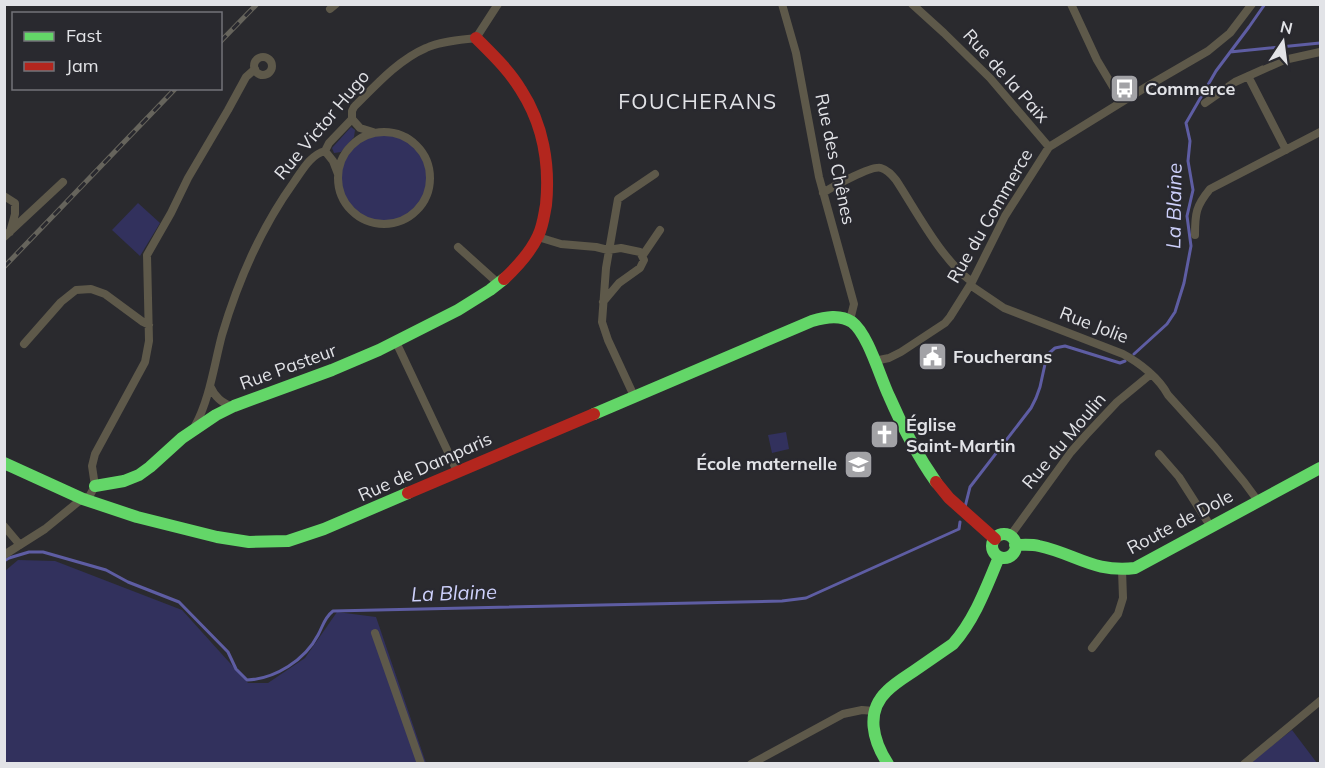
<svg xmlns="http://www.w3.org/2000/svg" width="1325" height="768" viewBox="0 0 1325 768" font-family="Mulish,sans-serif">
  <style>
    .green { fill: #32315d }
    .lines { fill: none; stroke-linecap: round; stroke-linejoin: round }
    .stream { stroke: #5e5da3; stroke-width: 3 }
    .street { stroke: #5e594a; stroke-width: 8 }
    .fast { stroke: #63d668; stroke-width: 12 }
    .jam { stroke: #b3261e; stroke-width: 12 }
    .rail-casing { stroke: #66645c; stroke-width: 5 }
    .rail { stroke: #29292f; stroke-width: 3; stroke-dasharray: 9; stroke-linecap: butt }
    .labels { text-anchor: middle; stroke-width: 4.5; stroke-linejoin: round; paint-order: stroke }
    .street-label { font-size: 18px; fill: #e2e3e7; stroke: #29292f }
    .poi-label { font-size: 18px; font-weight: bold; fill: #e2e3e7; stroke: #29292f; text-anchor: start }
    .water-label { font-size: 20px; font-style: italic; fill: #ced1fc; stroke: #29292f }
    .quarter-label { font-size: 21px; letter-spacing: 1.5px; fill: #e2e3e7; stroke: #29292f }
  </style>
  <rect width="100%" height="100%" fill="#2a2a2e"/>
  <path class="green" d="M351 127 355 130 354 137 341 152 334 153 332 148Z
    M341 178a43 43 0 1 1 86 0a43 43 0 1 1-86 0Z
    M138 203 160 223 140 256 112 230Z
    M786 432 789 449 772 453 768 435Z
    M18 560 55 561 182 610 248 683H268L305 658 337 612 376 617 426 763 5 764V571Z
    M1292 730 1317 763 1248 764Z"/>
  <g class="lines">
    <path class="stream" d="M1230 52 1320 43
      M1134 354 1167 324 1175 312 1184 283 1191 246 1187 216 1193 190 1188 161 1190 141 1186 123 1216 71 1249 27 1265 4
      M965 507 970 487 1031 408 1036 398 1040 387 1047 355 1055 348 1065 346 1120 363 1125 361
      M4 561 9 558 29 552H43L106 570 128 582 179 602 228 652 236 669 247 680C275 679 305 660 318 635 323 626 324 618 333 611L782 601 806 598 959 529 960 522"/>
    <path class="street" d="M782 4 796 53 819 177 854 304 850 320
      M912 4 944 33 990 78 1049 147
      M1071 4 1097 60 1122 102
      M330 9 336 4
      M254 66a9 9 0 1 1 18 0a9 9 0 1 1-18 0Z
      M1248 76 1286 150
      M1205 103 1235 82 1284 60 1320 52
      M352 119 360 128 373 132
      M338 178a46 46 0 1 1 92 0a46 46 0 1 1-92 0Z
      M325 151 333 161 338 174
      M823 193C832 187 872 165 881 168 888 170 892 175 896 180 917 212 941 259 972 282
      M4 196 15 203V214L10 232
      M1195 235C1195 213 1196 206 1210 189L1320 132
      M4 237 63 182
      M538 237 561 244 596 247 608 250 621 248 640 252 644 260 640 268 619 283 603 302
      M458 247 499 284
      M643 255 660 230
      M970 285 1004 308 1123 354C1140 363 1159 378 1168 395L1215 447 1244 482 1258 501
      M396 342 457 471
      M24 344 61 302 76 290 91 289 105 294 143 322 149 325
      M874 361 889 358 901 352 945 323 950 317 972 282 1005 216 1049 147 1146 87 1208 51 1230 33 1252 4
      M210 386C215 397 221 402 232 407
      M634 396 608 340 602 322 606 268 618 199 655 174
      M195 426C210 398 214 365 222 335 238 281 261 228 294 182 302 171 310 155 325 151L329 143 352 119V111L354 107C375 86 398 60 426 48 441 41 460 40 476 38L498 4
      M1159 454 1179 477 1211 527
      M4 526 20 545
      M1010 536 1071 452 1086 435 1117 402 1151 374
      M4 555 45 529 78 502 90 495 95 486 92 466 95 454 145 362 149 341 147 255 171 213 188 178 228 110 246 77 255 69
      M375 633 421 764
      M1092 648 1118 614 1123 598 1122 570
      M751 764 843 714 862 710 874 711
      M1244 764 1320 701"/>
    <path class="fast" d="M594 414 812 321C825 317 840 314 852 322 868 334 880 377 889 396 902 426 917 455 936 482
      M4 463 83 499 137 517 217 537 249 542 288 541 324 529 408 493
      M95 486 124 481 139 475 150 467 182 438 216 415 234 406 332 370 379 350 458 310 490 290 504 279
      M992 546a12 12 0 1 1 24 0a12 12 0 1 1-24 0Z
      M1015 545C1023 545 1031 544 1039 546 1076 554 1094 573 1135 568L1320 468
      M888 764C873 741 865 712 887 691 895 683 905 677 914 671 927 662 940 653 953 644 975 619 986 588 999 557"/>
    <path class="jam" d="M476 38C492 54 509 70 521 90 543 124 550 165 546 205 544 215 543 226 538 236 530 253 518 266 504 279
      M936 482 949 498 995 539
      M408 493 594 414"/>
    <defs>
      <path id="rail" d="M220 42 257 4
        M4 267 176 88"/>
    </defs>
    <use href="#rail" class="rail-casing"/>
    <use href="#rail" class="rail"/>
  </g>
  <defs>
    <symbol id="bus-square" viewBox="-11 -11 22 22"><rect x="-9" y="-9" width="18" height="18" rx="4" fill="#a2a2a6" stroke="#29292f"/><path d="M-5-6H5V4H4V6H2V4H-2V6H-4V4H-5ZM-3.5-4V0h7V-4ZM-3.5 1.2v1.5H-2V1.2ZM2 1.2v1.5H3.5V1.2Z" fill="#fff"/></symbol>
    <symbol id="civic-square" viewBox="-11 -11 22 22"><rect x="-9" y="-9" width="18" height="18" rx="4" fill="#a2a2a6" stroke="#29292f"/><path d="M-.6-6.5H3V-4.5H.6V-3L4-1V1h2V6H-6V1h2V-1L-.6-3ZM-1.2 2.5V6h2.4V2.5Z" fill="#fff"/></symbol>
    <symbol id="church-square" viewBox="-11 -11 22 22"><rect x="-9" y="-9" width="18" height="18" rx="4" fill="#a2a2a6" stroke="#29292f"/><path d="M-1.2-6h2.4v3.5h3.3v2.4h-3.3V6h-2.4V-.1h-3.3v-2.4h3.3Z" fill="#fff"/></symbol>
    <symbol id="school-square" viewBox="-11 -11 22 22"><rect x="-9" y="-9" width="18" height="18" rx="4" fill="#a2a2a6" stroke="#29292f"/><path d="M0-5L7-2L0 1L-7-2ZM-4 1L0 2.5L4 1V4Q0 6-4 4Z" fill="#fff"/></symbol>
  </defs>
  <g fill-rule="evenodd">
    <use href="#bus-square" x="1108" y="72" width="33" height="33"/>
    <use href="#civic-square" x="916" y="340" width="33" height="33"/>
    <use href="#church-square" x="868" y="418" width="33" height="33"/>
    <use href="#school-square" x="842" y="448" width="33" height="33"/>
  </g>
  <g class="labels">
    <g class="street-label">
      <text transform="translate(1006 76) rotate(48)" y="6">Rue de la Paix</text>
      <text transform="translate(322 125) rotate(-50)" y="6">Rue Victor Hugo</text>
      <text transform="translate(835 159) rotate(78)" y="6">Rue des Chênes</text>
      <text transform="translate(990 216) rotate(-60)" y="6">Rue du Commerce</text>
      <text transform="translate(1094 325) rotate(21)" y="6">Rue Jolie</text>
      <text transform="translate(288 367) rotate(-20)" y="6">Rue Pasteur</text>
      <text transform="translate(1064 441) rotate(-50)" y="6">Rue du Moulin</text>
      <text transform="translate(425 467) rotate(-24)" y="6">Rue de Damparis</text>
      <text transform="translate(1180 522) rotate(-28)" y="6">Route de Dole</text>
    </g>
    <g class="poi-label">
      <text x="1145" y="95">Commerce</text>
      <text x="953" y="363">Foucherans</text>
      <text x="906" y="431">Église<tspan x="906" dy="21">Saint-Martin</tspan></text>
      <text x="837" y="470" text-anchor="end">École maternelle</text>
    </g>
    <g class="water-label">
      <text transform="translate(1174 206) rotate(-89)" y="7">La Blaine</text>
      <text transform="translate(454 593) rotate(-2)" y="7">La Blaine</text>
    </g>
    <g class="quarter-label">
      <text x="698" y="109">FOUCHERANS</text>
    </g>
  </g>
  <rect width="1325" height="768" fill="none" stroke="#e2e3e7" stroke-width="12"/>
  <rect x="12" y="12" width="210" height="78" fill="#29292f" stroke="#737379" stroke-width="1.5"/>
  <rect x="24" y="32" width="30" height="9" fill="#63d668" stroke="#737379" stroke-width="1.5"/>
  <text x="66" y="42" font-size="18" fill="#e2e3e7">Fast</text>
  <rect x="24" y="62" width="30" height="9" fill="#b3261e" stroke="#737379" stroke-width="1.5"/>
  <text x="66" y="72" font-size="18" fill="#e2e3e7">Jam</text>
  <g transform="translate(1283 42) rotate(13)" stroke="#29292f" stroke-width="4.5" paint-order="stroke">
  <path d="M0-4.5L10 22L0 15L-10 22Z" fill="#e2e3e7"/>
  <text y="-9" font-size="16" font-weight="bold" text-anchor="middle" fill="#e2e3e7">N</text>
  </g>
</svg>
